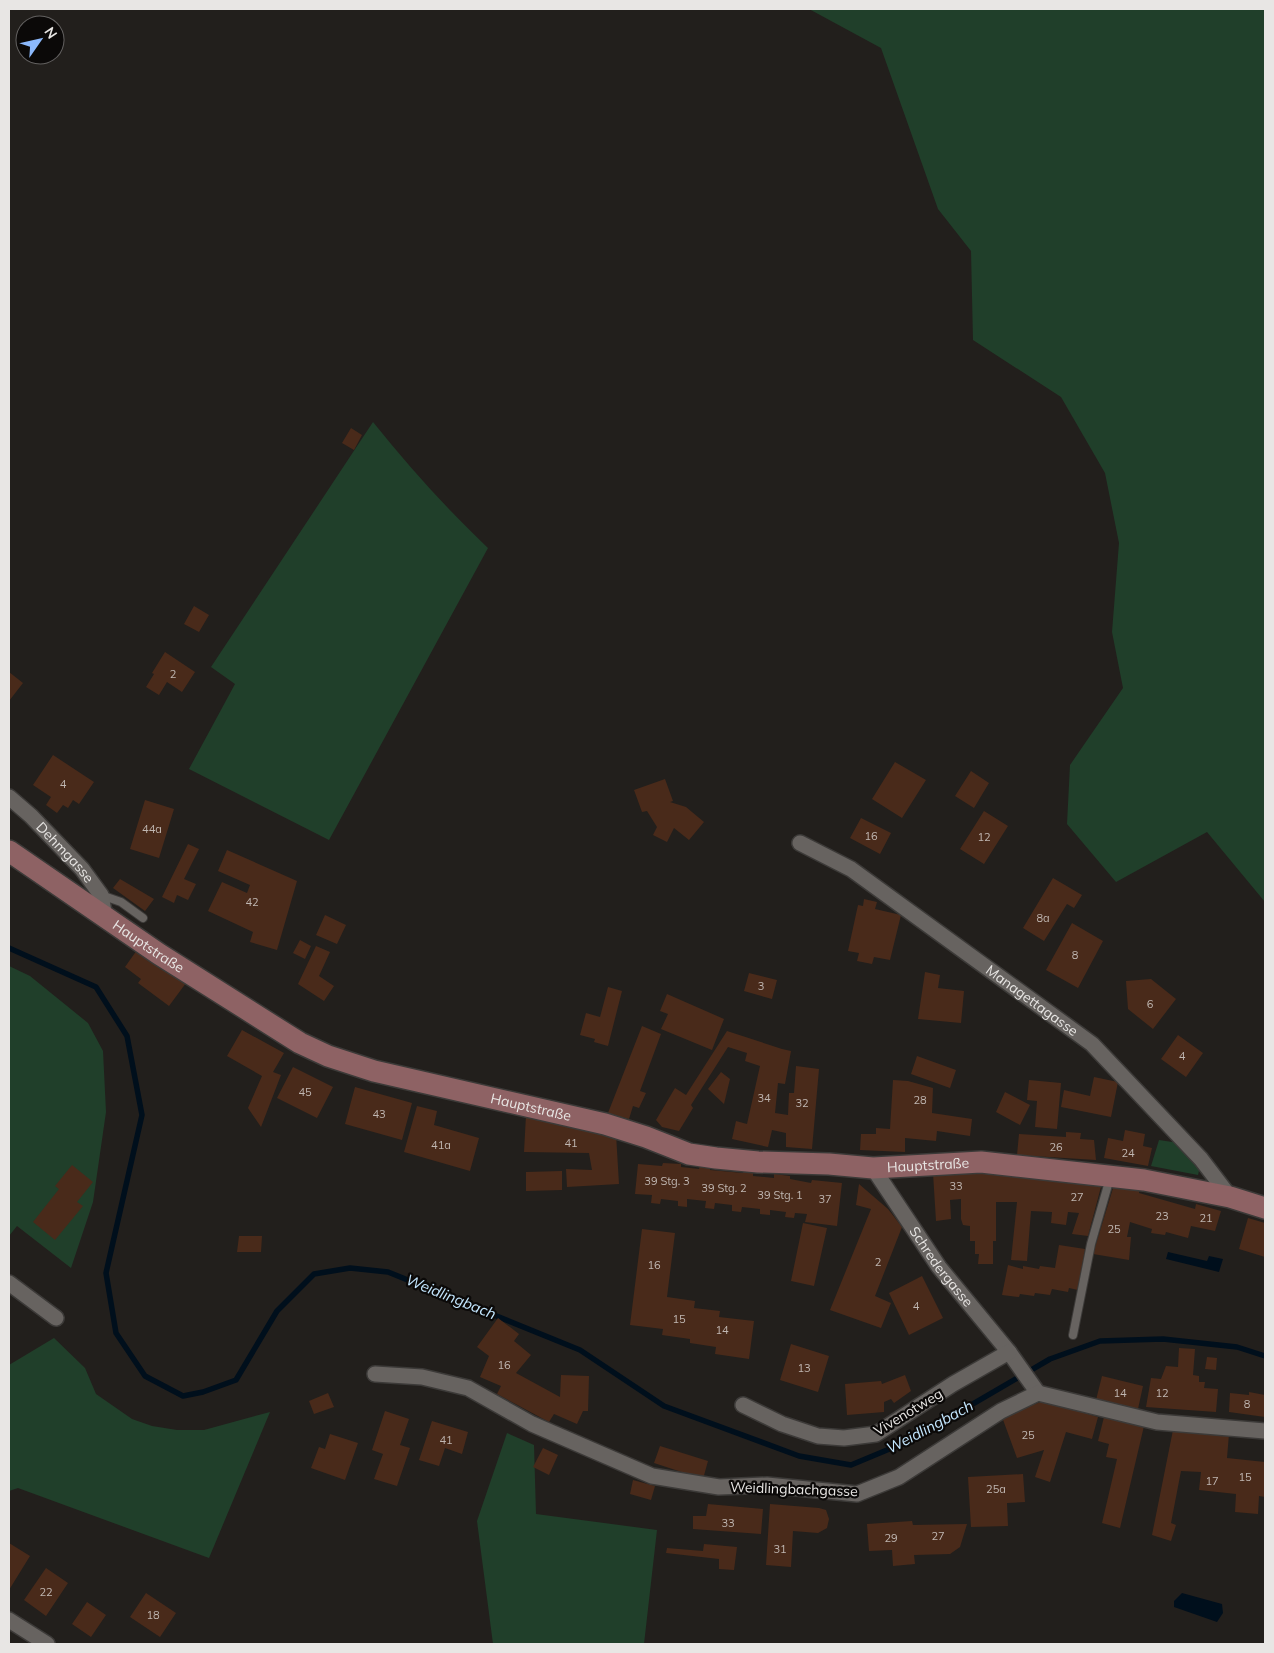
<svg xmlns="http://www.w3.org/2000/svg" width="1274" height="1653" viewBox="0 0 1274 1653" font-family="Mulish,sans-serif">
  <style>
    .green { fill: #203f2a }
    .water { fill: #000f1c }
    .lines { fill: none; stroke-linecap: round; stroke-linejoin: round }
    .stream { stroke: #000f1c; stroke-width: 5.5 }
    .building { fill: #492a1a }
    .lane-casing { stroke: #3c3a38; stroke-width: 10 }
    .street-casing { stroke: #3c3a38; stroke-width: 18 }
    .secondary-casing { stroke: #3c3a38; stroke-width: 24 }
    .lane { stroke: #676360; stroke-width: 8 }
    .street { stroke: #676360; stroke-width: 15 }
    .secondary { stroke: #8e6264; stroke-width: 21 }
    .labels { text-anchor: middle; stroke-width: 4.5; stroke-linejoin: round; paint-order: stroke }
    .number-label { font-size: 11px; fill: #c0b7b2 }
    .street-label { font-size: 14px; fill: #e8e6e4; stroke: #0b0908 }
    .water-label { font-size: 15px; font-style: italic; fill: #c4e7ff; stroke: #0b0908 }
  </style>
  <rect width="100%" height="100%" fill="#221f1c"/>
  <path class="green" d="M809 9H1265V902L1207 832 1116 882 1067 824 1070 765 1123 688 1112 632 1119 543 1105 473 1061 397 973 340 971 251 938 209 881 48Z
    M373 422C409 467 446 508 488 548L329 840 189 769 235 684 211 667Z
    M9 966 30 976 88 1023 103 1051 106 1112 93 1202 71 1268 17 1226 9 1236Z
    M1159 1140 1179 1143 1200 1167 1198 1175 1151 1166Z
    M54 1338 85 1368 96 1394 132 1419 152 1426 177 1430H204L270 1412 209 1558 18 1488 9 1491V1365Z
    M507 1433 534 1445 536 1514 657 1530 644 1644H493L477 1521Z"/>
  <path class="water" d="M1168 1252 1207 1261 1209 1256 1223 1259 1219 1272 1166 1259Z
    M1182 1593 1222 1604 1223 1613 1217 1622 1174 1607V1601Z"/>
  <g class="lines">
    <path class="stream" d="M9 948 96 987 127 1036 142 1115 106 1273 116 1333 145 1376 183 1396 203 1392 236 1380 277 1311 314 1274 350 1268 388 1272 580 1350 664 1406 799 1456 851 1465 911 1440 1050 1359 1100 1341 1163 1339 1237 1347 1265 1356"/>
  </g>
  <path class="building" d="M351 428 362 435 354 450 342 443Z
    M194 606 209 615 199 632 184 624Z
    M165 652 195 672 182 692 167 682 159 695 146 687 154 674 152 673Z
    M9 672 23 683 9 701Z
    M53 755 94 782 79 804 73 800 68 808 63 805 57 813 46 805 51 797 33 785Z
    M895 762 926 780 902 818 872 799Z
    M971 771 989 783 974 808 955 796Z
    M665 779 673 801 670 802 686 807 704 822 689 840 674 828 667 842 653 835 657 827 647 811 642 812 634 790Z
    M145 800 174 809 159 858 130 849Z
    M984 811 1008 826 984 864 960 849Z
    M861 818 891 833 880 854 850 838Z
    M188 844 199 849 184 879 196 884 188 900 177 895 174 903 162 897Z
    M227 850 297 881 277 950 250 942 253 932 208 911 222 882 247 893 250 885 218 871Z
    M1053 878 1082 895 1074 908 1067 904 1044 941 1023 928Z
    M120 879 154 899 145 911 113 888Z
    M864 899 877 902 875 909 901 915 890 960 874 957 872 964 857 961 859 953 848 951 858 905 863 906Z
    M325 915 346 925 337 944 316 935Z
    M1072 923 1103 941 1078 988 1046 970Z
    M300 940 311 946 305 959 293 953Z
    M316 946 330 952 319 976 334 986 324 1001 298 984Z
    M137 950 186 983 169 1006 138 983 141 979 125 967Z
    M925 972 940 975 938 988 964 991 961 1023 918 1019Z
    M749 973 777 980 772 999 744 991Z
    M1151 979 1176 999 1153 1029 1128 1009 1126 981Z
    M608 987 622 991 608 1046 594 1042 595 1039 580 1035 586 1013 600 1017Z
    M667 994 724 1019 712 1050 661 1029 668 1014 660 1011Z
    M642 1026 661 1034 640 1091 646 1093 639 1108 633 1106 629 1119 608 1113Z
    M242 1030 284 1053 273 1072 281 1075 261 1127 248 1108 262 1076 227 1056Z
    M727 1031 782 1049 791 1051 785 1084 778 1083 775 1113 788 1115 789 1093H794L796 1066 819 1069 812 1149 786 1147V1133L772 1130 768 1147 732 1139 736 1121 747 1124 760 1066 745 1061 747 1053 728 1047 691 1105 693 1108 679 1131 662 1127 656 1120 675 1088 686 1095Z
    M1178 1035 1203 1053 1186 1077 1161 1059Z
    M917 1056 956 1070 950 1088 911 1074Z
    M293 1067 333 1087 317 1118 277 1098Z
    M721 1072 730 1079 724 1104 708 1089Z
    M1094 1077 1118 1082 1111 1117 1061 1107 1064 1090 1090 1096Z
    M893 1080 908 1081 933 1088 932 1113 972 1119 970 1136 937 1131 936 1141 905 1138V1152L860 1150 861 1134H876V1128L890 1129Z
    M1029 1080 1061 1083 1057 1129 1035 1127 1037 1101 1027 1100Z
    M355 1087 412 1103 402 1140 345 1124Z
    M1005 1092 1030 1105 1020 1125 996 1112Z
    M417 1106 437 1111 434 1125 479 1138 470 1171 404 1152Z
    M526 1115 616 1134 619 1184 567 1187 566 1169 592 1170 589 1153 524 1152Z
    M1125 1130 1145 1134 1143 1146 1152 1148 1148 1166 1104 1158 1108 1138 1123 1141Z
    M1066 1132 1081 1133 1080 1139 1094 1140 1096 1160 1017 1155 1019 1134 1066 1137Z
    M663 1163 681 1164V1167L699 1169 700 1165 710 1166V1170L743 1173 744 1170 753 1171V1176L774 1178V1174L790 1176V1179L811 1183 812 1180 842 1183 837 1226 805 1222 807 1214 795 1213 794 1218 785 1217 786 1212 770 1210V1215L760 1214V1209L742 1207 741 1212 732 1211V1205L715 1203 714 1209 705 1208 706 1201 687 1199V1207L678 1206V1201L661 1199 660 1204 651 1203 652 1195 635 1194 638 1164 662 1166Z
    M72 1165 93 1182 77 1202 83 1206 55 1240 33 1222 59 1189 55 1186Z
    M562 1171V1190L526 1191V1172Z
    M978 1171 1102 1183 1088 1236 1072 1234 1079 1213 1068 1212 1066 1225 1051 1223 1052 1212 1031 1211 1027 1261 1011 1260 1017 1202H996V1241H993V1264H978L979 1254H975V1241H970V1226L963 1225 961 1219V1199L950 1200 951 1219 936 1221 933 1173Z
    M859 1184 888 1209 902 1227 875 1296 891 1303 881 1328 830 1310 871 1209 856 1205Z
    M1114 1185 1139 1191V1193L1195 1209 1196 1204 1221 1211 1215 1231 1191 1226 1188 1238 1166 1232 1165 1235 1151 1233 1152 1229 1130 1222 1127 1237H1131L1129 1260 1093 1254Z
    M1248 1218 1265 1223V1257L1239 1249Z
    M803 1223 827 1228 814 1286 791 1281Z
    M642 1229 675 1233 667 1297 695 1301 694 1308 720 1311 719 1317 754 1321 749 1359 715 1354 716 1347 690 1343V1339L662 1335 663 1329 630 1325Z
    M239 1236H262L261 1252H237Z
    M1059 1245 1085 1249 1078 1290 1069 1288 1068 1292 1052 1289 1050 1295 1035 1293 1034 1296 1020 1294 1019 1297 1002 1295 1008 1265 1023 1269V1266L1039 1269 1040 1266 1055 1268Z
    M922 1276 943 1318 909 1335 889 1293Z
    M498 1318 519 1334 514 1341 531 1355 516 1373 560 1397 561 1375 589 1376 588 1411H583L577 1424 554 1414 549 1422 497 1394 501 1386 480 1377 489 1356 477 1347Z
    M791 1344 829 1356 818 1392 780 1380Z
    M1179 1348 1195 1349 1193 1375 1199 1376V1382H1205L1204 1388 1218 1389 1216 1412 1146 1407 1151 1378 1161 1379 1166 1366 1178 1367Z
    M1207 1357 1217 1358 1216 1370 1205 1369Z
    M905 1375 911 1391 894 1403 891 1399 884 1402V1412L847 1415 845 1384 881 1381 882 1384Z
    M1102 1376 1143 1386 1138 1409 1096 1400Z
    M1249 1392 1265 1395V1417L1229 1412 1230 1393 1249 1395Z
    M328 1393 334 1407 314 1414 309 1401Z
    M1043 1401 1098 1417 1092 1439 1066 1432 1050 1482 1035 1477 1044 1450 1017 1458 1002 1417Z
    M385 1411 409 1419 400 1445 410 1448 397 1486 374 1479 383 1454 372 1450Z
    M1104 1417 1144 1426 1120 1528 1102 1523 1117 1459 1106 1457 1109 1444 1098 1441Z
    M432 1421 468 1432 462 1454 445 1448 439 1466 419 1460Z
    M1173 1430 1229 1434 1227 1458 1265 1462V1497L1259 1496 1258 1514 1235 1512 1236 1494 1199 1490 1201 1472 1181 1471 1171 1523 1176 1525 1171 1541 1152 1535Z
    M330 1434 358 1443 345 1480 311 1468 319 1447 325 1449Z
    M660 1446 708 1461 703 1479 654 1463Z
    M543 1448 558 1455 549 1475 533 1467Z
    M1023 1474 1025 1502 1007 1503 1008 1526 971 1527 968 1477Z
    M633 1480 655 1486 651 1500 630 1494Z
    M708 1504 763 1509 761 1534 693 1529V1516H706Z
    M770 1504 819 1508 826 1510 829 1519 827 1528 818 1533 793 1531 791 1567 766 1565Z
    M912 1521 913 1525 967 1524 960 1547 950 1554 914 1555 915 1564 893 1566 892 1550 869 1551 867 1524Z
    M9 1543 30 1556 9 1590Z
    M704 1544 737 1547 734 1570 719 1569V1559L666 1553 667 1548 703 1551Z
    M46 1568 68 1583 46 1616 24 1600Z
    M146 1593 176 1613 160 1637 130 1617Z
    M87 1602 106 1615 91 1637 72 1624Z"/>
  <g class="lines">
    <defs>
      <path id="lane" d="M101 895 121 902 143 918
        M1073 1335 1091 1244 1110 1178"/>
      <g id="street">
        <path id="s1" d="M9 797 31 816 82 869 101 895 105 917"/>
        <path id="s2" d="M800 843 851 869 1092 1044 1201 1159 1230 1197"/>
        <path id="s3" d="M873 1168 939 1267 1009 1352 1038 1393"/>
        <path d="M9 1283 56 1318"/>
        <path d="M375 1374 422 1377 468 1388 532 1424 652 1476 719 1487 767 1485 857 1494 899 1477 1001 1411 1038 1393 1157 1422 1265 1431"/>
        <path d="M743 1405 782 1424 818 1436 844 1438 876 1434 953 1384 1009 1352"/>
        <path d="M9 1620 47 1644"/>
      </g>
      <g id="secondary">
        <path id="s4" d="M9 851 159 954 300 1043 328 1056 374 1071 605 1124 646 1137 689 1154 716 1158 758 1162 829 1164 873 1168 981 1162 1144 1180 1230 1197 1265 1208"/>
      </g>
    </defs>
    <use href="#lane" class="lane-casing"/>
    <use href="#street" class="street-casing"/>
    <use href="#secondary" class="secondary-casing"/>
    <use href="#lane" class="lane"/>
    <use href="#street" class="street"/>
    <use href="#secondary" class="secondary"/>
  </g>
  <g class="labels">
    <g class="number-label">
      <text x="173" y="678">2</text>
      <text x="63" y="788">4</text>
      <text x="152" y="833">44a</text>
      <text x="871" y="840">16</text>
      <text x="984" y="841">12</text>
      <text x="252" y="906">42</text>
      <text x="1043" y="922">8a</text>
      <text x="1075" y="959">8</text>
      <text x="761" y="990">3</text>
      <text x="1150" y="1008">6</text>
      <text x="1182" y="1060">4</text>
      <text x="305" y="1096">45</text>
      <text x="764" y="1102">34</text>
      <text x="920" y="1104">28</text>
      <text x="802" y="1107">32</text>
      <text x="379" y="1118">43</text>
      <text x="571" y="1147">41</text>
      <text x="441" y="1149">41a</text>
      <text x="1056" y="1151">26</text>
      <text x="1128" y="1157">24</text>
      <text x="667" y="1185">39 Stg. 3</text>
      <text x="956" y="1190">33</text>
      <text x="724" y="1192">39 Stg. 2</text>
      <text x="780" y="1199">39 Stg. 1</text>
      <text x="1077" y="1201">27</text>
      <text x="825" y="1203">37</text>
      <text x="1162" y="1220">23</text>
      <text x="1206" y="1222">21</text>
      <text x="1114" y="1233">25</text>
      <text x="878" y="1266">2</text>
      <text x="654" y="1269">16</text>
      <text x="916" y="1310">4</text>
      <text x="679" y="1323">15</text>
      <text x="722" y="1334">14</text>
      <text x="504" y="1369">16</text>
      <text x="804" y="1372">13</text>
      <text x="1120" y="1397">14</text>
      <text x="1162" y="1397">12</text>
      <text x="1247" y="1408">8</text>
      <text x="1028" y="1439">25</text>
      <text x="446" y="1444">41</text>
      <text x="1245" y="1481">15</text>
      <text x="1212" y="1485">17</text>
      <text x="996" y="1493">25a</text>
      <text x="728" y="1527">33</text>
      <text x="938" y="1540">27</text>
      <text x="891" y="1542">29</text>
      <text x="780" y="1553">31</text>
      <text x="46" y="1596">22</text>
      <text x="153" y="1619">18</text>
    </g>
    <g class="street-label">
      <text dy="5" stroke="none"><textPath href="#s1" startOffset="79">Dehmgasse</textPath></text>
      <text dy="5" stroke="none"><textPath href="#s4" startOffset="169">Hauptstraße</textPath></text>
      <text dy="5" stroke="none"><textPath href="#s2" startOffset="281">Managettagasse</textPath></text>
      <text dy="5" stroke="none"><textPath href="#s4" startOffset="589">Hauptstraße</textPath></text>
      <text dy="5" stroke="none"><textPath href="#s4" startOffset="994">Hauptstraße</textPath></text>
      <text dy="5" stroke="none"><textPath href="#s3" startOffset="120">Schredergasse</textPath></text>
      <text transform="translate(908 1412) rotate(-31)" y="5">Vivenotweg</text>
      <text transform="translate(794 1489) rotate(2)" y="5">Weidlingbachgasse</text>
    </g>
    <g class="water-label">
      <text transform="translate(451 1297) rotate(22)" y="5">Weidlingbach</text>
      <text transform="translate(930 1427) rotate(-28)" y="5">Weidlingbach</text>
    </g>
  </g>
  <rect width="1274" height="1653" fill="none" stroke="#e8e6e4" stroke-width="20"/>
  <g transform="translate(40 40) rotate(56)"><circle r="24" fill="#0b0908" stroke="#636160"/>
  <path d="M0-4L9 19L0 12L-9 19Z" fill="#8cb9fc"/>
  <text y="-8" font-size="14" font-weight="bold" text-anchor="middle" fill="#e8e6e4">N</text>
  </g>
</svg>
